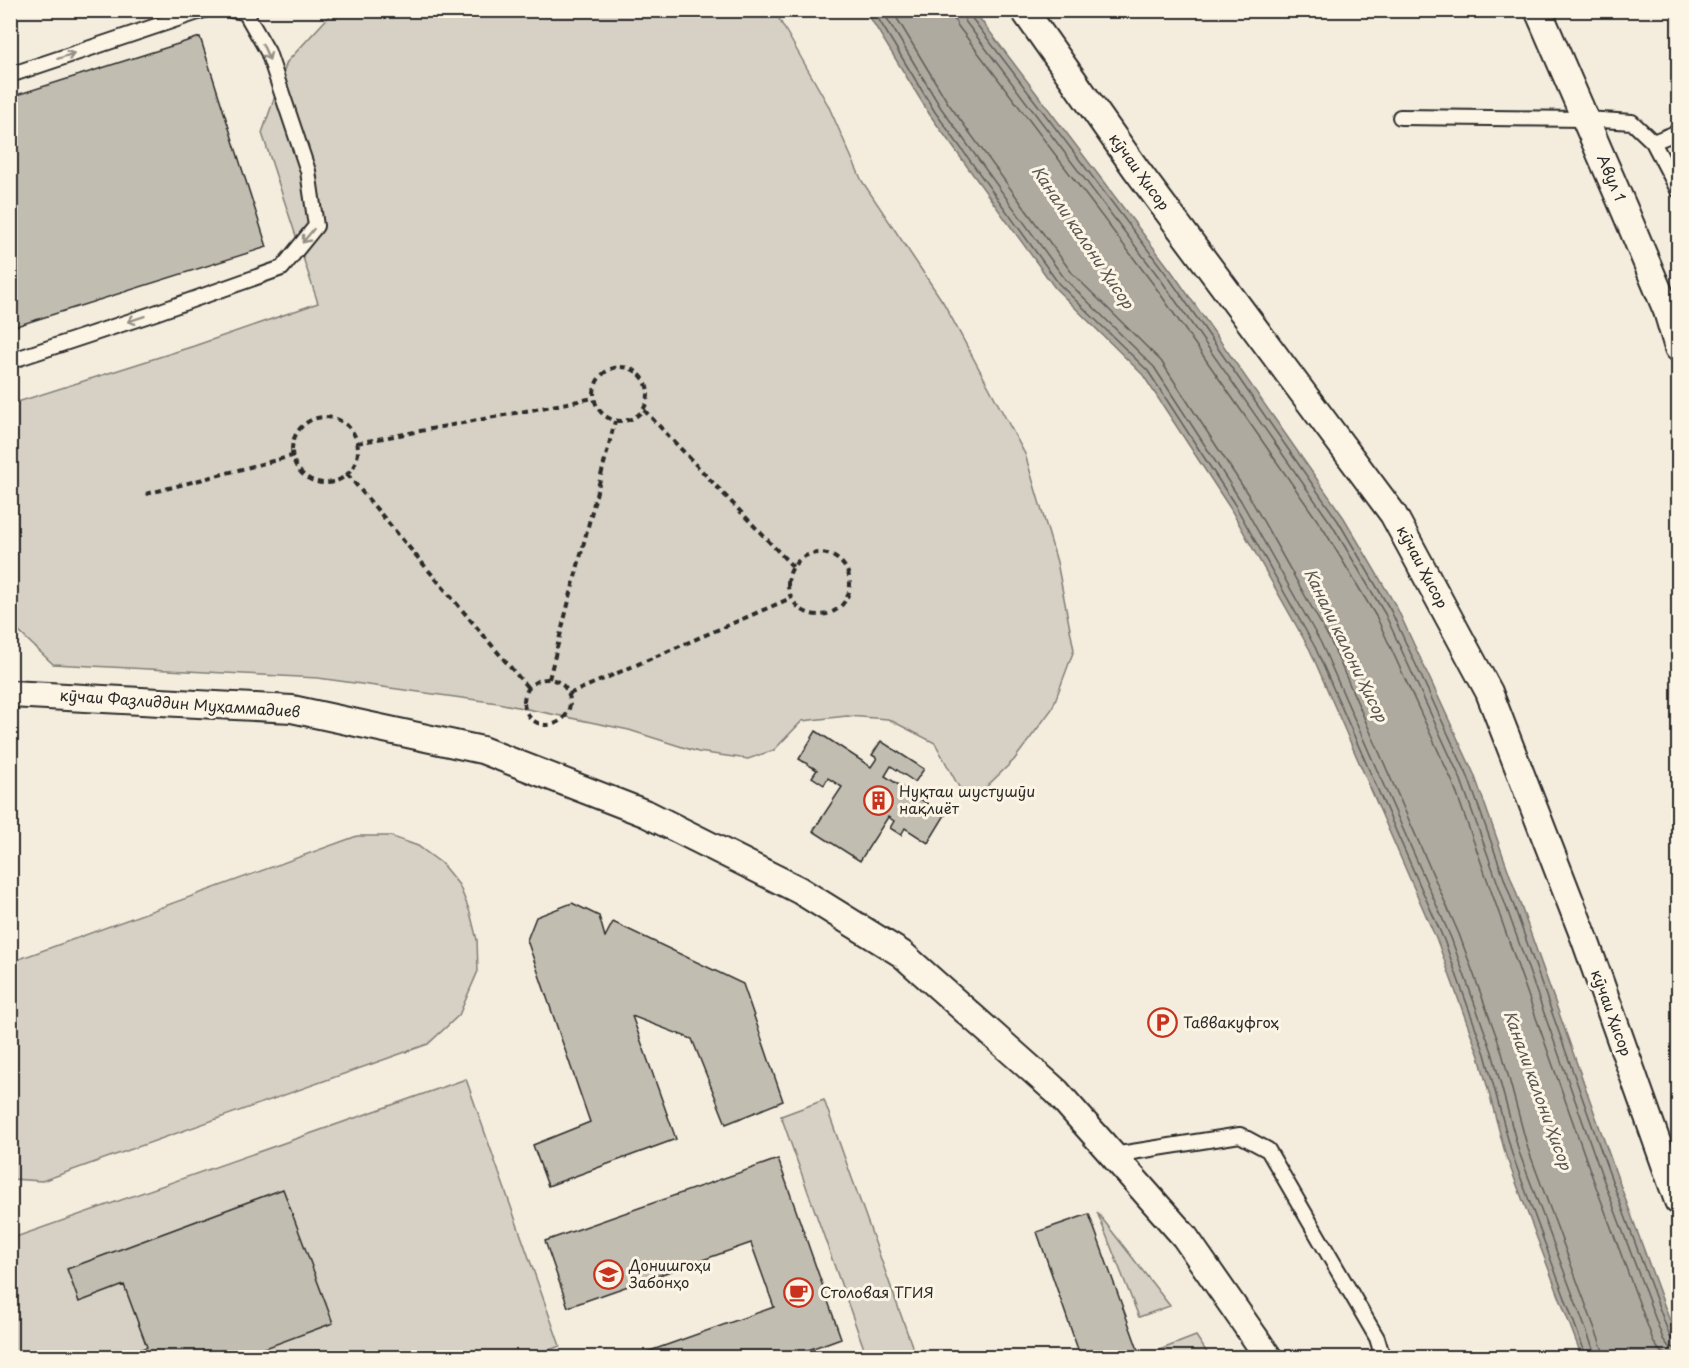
<svg xmlns="http://www.w3.org/2000/svg" width="1689" height="1368" viewBox="0 0 1689 1368" font-family="'Playpen Sans',sans-serif">
  <style>
    .green { fill: #d6d1c4; stroke: #807e78; stroke-width: 1.5 }
    .water { fill: #afaaa0; stroke: #7a7771; stroke-width: 1.5 }
    .lines { fill: none; stroke-linecap: round; stroke-linejoin: round }
    .shore { stroke: #605e5a; stroke-width: 1.5 }
    .building { fill: #c2bdb1; stroke: #2b2b2b; stroke-width: 1.5 }
    .service-casing { stroke: #2b2b2b; stroke-width: 18 }
    .minor-casing { stroke: #2b2b2b; stroke-width: 30 }
    .path { stroke: #2b2b2b; stroke-width: 4; stroke-dasharray: 6 4.5; stroke-linecap: butt }
    .service { stroke: #fcf5e5; stroke-width: 14 }
    .minor { stroke: #fcf5e5; stroke-width: 26 }
    .oneway { stroke: #949088 }
    .labels { text-anchor: middle; stroke-width: 6; stroke-linejoin: round; paint-order: stroke }
    .street-label { font-size: 15px; fill: #2b2b2b; stroke: #fcf5e5 }
    .poi-label { font-size: 15px; fill: #2b2b2b; stroke: #fcf5e5; text-anchor: start }
    .water-label { font-size: 16px; font-style: italic; fill: #595754; stroke: #fcf5e5 }
  </style>
  <rect width="100%" height="100%" fill="#f4edde"/>
  <filter id="ink" filterUnits="userSpaceOnUse"><feTurbulence type="fractalNoise" baseFrequency=".0167" numOctaves="2"/><feDisplacementMap in="SourceGraphic" scale="12" xChannelSelector="R" yChannelSelector="G"/><feConvolveMatrix kernelMatrix="1 2 1 2 8 2 1 2 1" color-interpolation-filters="sRGB"/></filter>
  <g filter="url(#ink)">
    <path class="green" d="M774 10 828 105 862 181 943 302 1025 454 1057 562 1074 650 1052 709 1014 760 983 790 960 789 935 743 888 719 847 716 802 721 774 750 748 759 698 752 629 730 498 703 318 678 53 664 16 629 11 615V404L194 346 318 303 262 133 287 62 334 11Z
      M357 836H390L418 846 441 863 459 885 470 912 477 940 478 971 459 1015 428 1044 42 1181 11 1179V962Z
      M466 1079 560 1346 527 1358 11 1357 10 1239Z
      M824 1100 916 1357H867L781 1116Z
      M1097 1212 1170 1306 1139 1317Z
      M1196 1336 1210 1357H1150L1149 1354Z"/>
    <path class="water" d="M866 11H974L1172 272 1344 518 1397 608 1474 774 1614 1168 1678 1343V1357H1582L1506 1156 1479 1056 1438 943 1310 650 1230 508 1143 375 1055 288 930 115Z"/>
    <g class="lines">
      <path class="shore" d="M873 10 935 112 1059 284 1148 371 1235 505 1315 647 1444 940 1485 1054 1512 1154 1587 1358
        M882 10 941 108 1065 279 1154 367 1241 501 1321 643 1451 938 1492 1052 1519 1152 1594 1351V1358
        M892 10 948 103 1072 273 1161 361 1249 496 1330 640 1459 934 1501 1049 1528 1149 1602 1348 1604 1358
        M953 10 954 19 958 26 1154 285 1324 530 1377 618 1453 783 1592 1176 1654 1343 1660 1351 1671 1358
        M962 10 965 21 1161 280 1332 525 1385 614 1461 780 1601 1173 1663 1339 1669 1347 1678 1349
        M970 10 971 17 1167 275 1338 521 1391 611 1468 777 1608 1170 1670 1337 1674 1341 1678 1342"/>
    </g>
    <path class="building" d="M200 37 267 247 10 328V97Z
      M816 731 871 767 877 758 872 755 881 741 924 769 915 782 891 766 885 776 945 815 928 843 905 828 901 835 890 828 894 821 888 817 860 861 813 831 842 787 828 778 824 785 812 777 817 770 799 759Z
      M572 903 599 916 605 937 613 922 743 984 783 1101 726 1124 692 1039 632 1016 676 1139 548 1186 533 1145 590 1122 527 940 536 917Z
      M778 1159 841 1338 786 1358H630L774 1307 751 1243 568 1307 545 1241Z
      M283 1189 333 1323 238 1358H119L147 1347 124 1285 79 1302 67 1269Z
      M1089 1214 1141 1358H1081L1037 1232Z"/>
    <g class="lines">
      <defs>
        <path id="service" d="M10 75 204 10
          M1400 117 1586 119 1632 122 1653 142 1678 190
          M1653 142 1678 132
          M10 361 155 313 282 268 316 226 308 171 268 52 245 12 232 10
          M1113 1155 1240 1135 1268 1150 1377 1338 1383 1358"/>
        <path id="minor" d="M1024 10 1136 169 1393 514 1489 692 1584 937 1678 1201
          M1538 10 1625 211 1667 311 1678 348
          M10 694 292 709 482 750 647 814 799 890 902 954 1057 1092 1185 1237 1269 1358"/>
      </defs>
      <use href="#service" class="service-casing"/>
      <use href="#minor" class="minor-casing"/>
      <path class="path" d="M594 394a27 27 0 1 1 54 0a27 27 0 1 1-54 0Z
        M644 410 794 568
        M292 450a33 33 0 1 1 66 0a33 33 0 1 1-66 0Z
        M357 443 594 398
        M347 474 528 688
        M146 494 292 456
        M788 584a31 31 0 1 1 62 0a31 31 0 1 1-62 0Z
        M524 702a23 23 0 1 1 46 0a23 23 0 1 1-46 0Z
        M549 679 615 421
        M569 694 791 598"/>
      <use href="#service" class="service"/>
      <use href="#minor" class="minor"/>
    </g>
    <defs><path id="oneway-shaft" d="M-6 0H5M1.5-3L5.5 0L1.5 3" fill="none" stroke-width="1.6" stroke-linecap="round" stroke-linejoin="round" transform="scale(1.5)"/></defs>
    <g class="oneway">
      <use href="#oneway-shaft" transform="translate(266 52) rotate(66)"/>
      <use href="#oneway-shaft" transform="translate(66 56) rotate(-18)"/>
      <use href="#oneway-shaft" transform="translate(308 236) rotate(129)"/>
      <use href="#oneway-shaft" transform="translate(136 319) rotate(162)"/>
    </g>
  </g>
  <defs>
    <symbol id="building-ring" viewBox="-11 -11 22 22"><circle r="9.5" fill="#fcf5e5" stroke="#c8321e" stroke-width="1.5"/><path d="M-4-6H4V6H1V3H-1V6H-4ZM-2.5-4.3h1.7v1.8h-1.7ZM.8-4.3h1.7v1.8H.8ZM-2.5-1h1.7V.8h-1.7ZM.8-1h1.7V.8H.8Z" fill="#c8321e"/></symbol>
    <symbol id="parking-ring" viewBox="-11 -11 22 22"><circle r="9.5" fill="#fcf5e5" stroke="#c8321e" stroke-width="1.5"/><path d="M-3.5-5.5H1a3.5 3.5 0 0 1 0 7H-1V5.5H-3.5ZM-1-3.4V-.6H.8a1.4 1.4 0 0 0 0-2.8Z" fill="#c8321e"/></symbol>
    <symbol id="university-ring" viewBox="-11 -11 22 22"><circle r="9.5" fill="#fcf5e5" stroke="#c8321e" stroke-width="1.5"/><path d="M0-5L7-2L0 1L-7-2ZM-4 1L0 2.5L4 1V4Q0 6-4 4Z" fill="#c8321e"/></symbol>
    <symbol id="cafe-ring" viewBox="-11 -11 22 22"><circle r="9.5" fill="#fcf5e5" stroke="#c8321e" stroke-width="1.5"/><path d="M-5.5-4.5H6V0H3Q3 3.5 0 3.5H-2.5Q-5.5 3.5-5.5 0ZM3-3.2v2h1.7v-2ZM-6 4.5H4V6H-6Z" fill="#c8321e"/></symbol>
  </defs>
  <g fill-rule="evenodd">
    <use href="#building-ring" x="862" y="784" width="33" height="33"/>
    <use href="#parking-ring" x="1146" y="1006" width="33" height="33"/>
    <use href="#university-ring" x="592" y="1258" width="33" height="33"/>
    <use href="#cafe-ring" x="782" y="1276" width="33" height="33"/>
  </g>
  <g class="labels">
    <g class="street-label">
      <text transform="translate(1139 172) rotate(54)" y="5">кӯчаи Ҳисор</text>
      <text transform="translate(1611 178) rotate(67)" y="5">Авул 1</text>
      <text transform="translate(1422 567) rotate(62)" y="5">кӯчаи Ҳисор</text>
      <text transform="translate(180 704) rotate(4)" y="5">кӯчаи Фазлиддин Муҳаммадиев</text>
      <text transform="translate(1611 1013) rotate(70)" y="5">кӯчаи Ҳисор</text>
    </g>
    <g class="poi-label">
      <text x="899" y="797">Нуқтаи шустушӯи<tspan x="899" dy="17">нақлиёт</tspan></text>
      <text x="1183" y="1028">Таввакуфгоҳ</text>
      <text x="629" y="1271">Донишгоҳи<tspan x="629" dy="17">Забонҳо</tspan></text>
      <text x="820" y="1298">Столовая ТГИЯ</text>
    </g>
    <g class="water-label">
      <text transform="translate(1083 237) rotate(56)" y="6">Канали калони Ҳисор</text>
      <text transform="translate(1346 645) rotate(64)" y="6">Канали калони Ҳисор</text>
      <text transform="translate(1538 1090) rotate(70)" y="6">Канали калони Ҳисор</text>
    </g>
  </g>
  <rect width="1689" height="1368" fill="none" stroke="#fcf5e5" stroke-width="36"/>
  <rect x="18" y="18" width="1653" height="1332" fill="none" stroke="#2b2b2b" stroke-width="2" filter="url(#ink)"/>
</svg>
